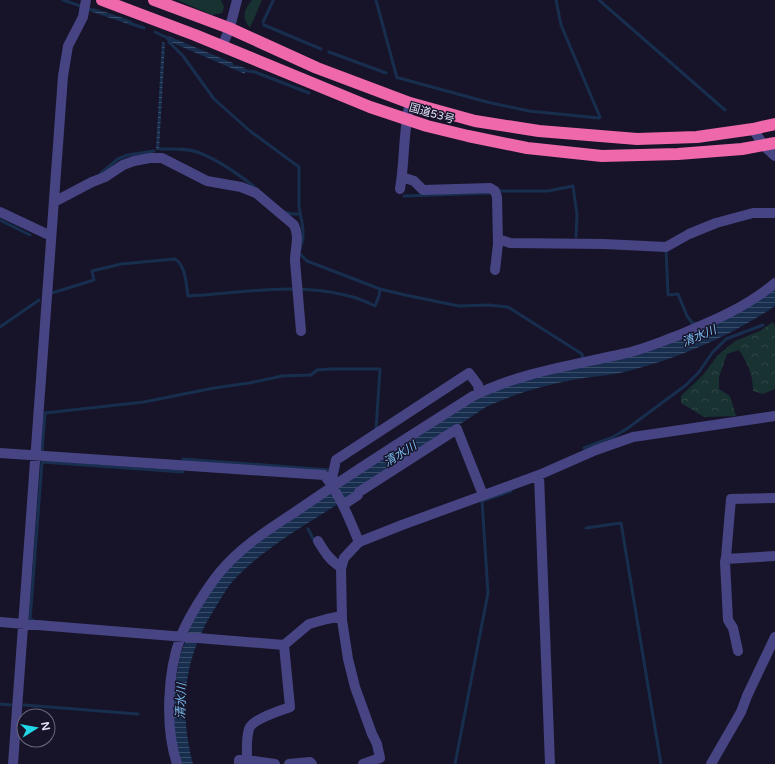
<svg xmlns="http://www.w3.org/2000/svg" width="775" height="764" viewBox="0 0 775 764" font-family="'Varela Round','Noto Sans JP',sans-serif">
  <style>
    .grass { fill: #183231 }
    .forest { fill: url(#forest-crowns) }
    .water { fill: url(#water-rules) }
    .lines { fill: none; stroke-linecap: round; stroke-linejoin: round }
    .stream { stroke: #182e4e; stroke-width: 3 }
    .minor { stroke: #464483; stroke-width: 10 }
    .highway { stroke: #ee68ab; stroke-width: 12 }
    .labels { text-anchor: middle; stroke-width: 3; stroke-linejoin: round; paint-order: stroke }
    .street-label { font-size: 11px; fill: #e2e0fb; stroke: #171429 }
    .water-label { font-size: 12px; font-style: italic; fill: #79bbf0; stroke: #171429 }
  </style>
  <defs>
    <pattern id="forest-crowns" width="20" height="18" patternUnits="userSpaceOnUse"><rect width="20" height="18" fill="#183231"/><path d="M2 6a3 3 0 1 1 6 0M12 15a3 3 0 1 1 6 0" fill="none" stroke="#2e4646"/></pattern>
    <pattern id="water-rules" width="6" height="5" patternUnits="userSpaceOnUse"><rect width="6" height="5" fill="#182e4e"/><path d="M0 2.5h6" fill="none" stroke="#394c68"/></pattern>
  </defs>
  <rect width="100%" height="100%" fill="#171429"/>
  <path class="grass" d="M177 0H221L224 7 222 13 212 15Z
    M252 0H262L250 28C241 16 244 11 252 0Z"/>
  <path class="forest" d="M773 322 775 326V389L763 394 753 391C753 374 748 364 739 350L727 354 719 377V389L730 396 736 416 704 417 681 403V396L703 375 718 355 729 346 735 341 760 331Z"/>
  <path class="water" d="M93 8 132 21 131 25 92 12Z
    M168 36 233 63 234 66 236 65 245 68V74L166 40Z
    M162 42 165 43 159 150H156Z
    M775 287V306C731 336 679 358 628 371 610 376 591 376 573 380 544 385 514 394 486 407 439 438 392 469 344 500 306 525 263 548 232 582 226 589 222 597 217 605 184 655 178 706 193 764H180L173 730 174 690 180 656 191 625 218 578 260 539 474 399 508 384 624 357Z"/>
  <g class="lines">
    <path class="stream" d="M63 0 95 11
      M376 0 397 78
      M556 0 561 25 600 117
      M599 0 725 110
      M263 22 273 1
      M129 23 144 28
      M264 25 321 49
      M155 32 170 39
      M169 42 183 56 214 99 250 131 299 167V206L303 229V238L299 253 307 261 380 289 405 295 459 306 488 305 508 307 582 354 583 360
      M329 52 386 73
      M241 70 255 72 309 93
      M399 78 487 102 529 111 599 118
      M160 149C173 149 188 148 200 153 220 161 241 176 257 189
      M101 173 118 159 128 155 154 151
      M499 191H548L573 186 577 215 576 237
      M404 196 490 193
      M284 212 292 214H300
      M0 220 30 235
      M666 249 668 295 678 294 687 316 693 324 696 323
      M52 293 94 280 92 271 121 264 175 259C186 266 186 284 188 296 241 293 297 282 349 296 358 298 367 302 375 306L379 296 380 289
      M0 327 39 300
      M584 448 613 437 628 428 686 385 699 372 712 353 726 339 763 325
      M42 452 45 413 144 402 214 388 249 383 282 376 311 375 317 370 331 369H380L376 430
      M183 459 330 470
      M586 528 621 523 661 764
      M308 529 315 542
      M33 620H30L42 462 183 472
      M0 704 11 705
      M24 705 138 714
      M455 764 488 593 482 501 511 491"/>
    <path class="minor" d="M222 47 230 27 237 0
      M753 129 764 146 775 156
      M402 177 414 181 423 190 490 188 495 191 497 197 498 244 495 270
      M400 189C405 160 403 131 410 103
      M54 202 92 182 105 177 123 165 134 161 150 158H162L207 181 241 187 256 193 294 225C300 237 295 248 295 261L301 331
      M0 212 51 236
      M498 239 510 243 604 244 666 247 689 234 716 223 753 213H775
      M0 453 324 475C340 495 349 518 359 542
      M539 475 550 764
      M331 483 336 460 469 373 478 385 479 393
      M343 505 358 495 359 492 457 429 483 495
      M318 541C324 551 330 561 341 567
      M726 559 775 556
      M0 622 284 645 309 624 327 619 342 616
      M738 651 733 628 728 620 725 562 726 557 731 499 775 498
      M13 764 63 76 68 46 83 17 86 0
      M177 764C165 728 167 672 181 636 189 616 207 588 220 572 242 545 273 527 301 508 357 469 415 433 473 396 522 372 569 366 622 354 642 350 660 342 679 335 713 321 747 307 775 283
      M239 764V760H247
      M275 764 247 760C247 750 246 739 249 729 252 719 280 711 290 707L284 645
      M289 764 310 762 312 764
      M363 764 380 758 377 744 372 734 355 687 348 659 342 620 341 569 344 558 359 542 402 525 539 475 596 450 633 437 775 416
      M711 764 741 712 747 696 775 637"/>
    <path class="highway" d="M102 0 195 35 370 107 427 126 468 136 527 148 602 156 678 154 742 149 775 143
      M154 0 229 28 317 68 410 103 475 121 539 131 637 139 697 137 753 129 775 124"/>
  </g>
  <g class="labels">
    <g class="street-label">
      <text transform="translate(432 113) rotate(16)" y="4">国道53号</text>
    </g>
    <g class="water-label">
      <text transform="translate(699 336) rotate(-23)" y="4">清水川</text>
      <text transform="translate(400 454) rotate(-32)" y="4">清水川</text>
      <text transform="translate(181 701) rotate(-88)" y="4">清水川</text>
    </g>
  </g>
  <g transform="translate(36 728) rotate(79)"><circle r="19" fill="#171429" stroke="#68667d"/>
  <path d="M0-3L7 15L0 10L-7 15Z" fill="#21d6e6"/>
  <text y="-6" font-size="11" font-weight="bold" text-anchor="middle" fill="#e2e0fb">N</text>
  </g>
</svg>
